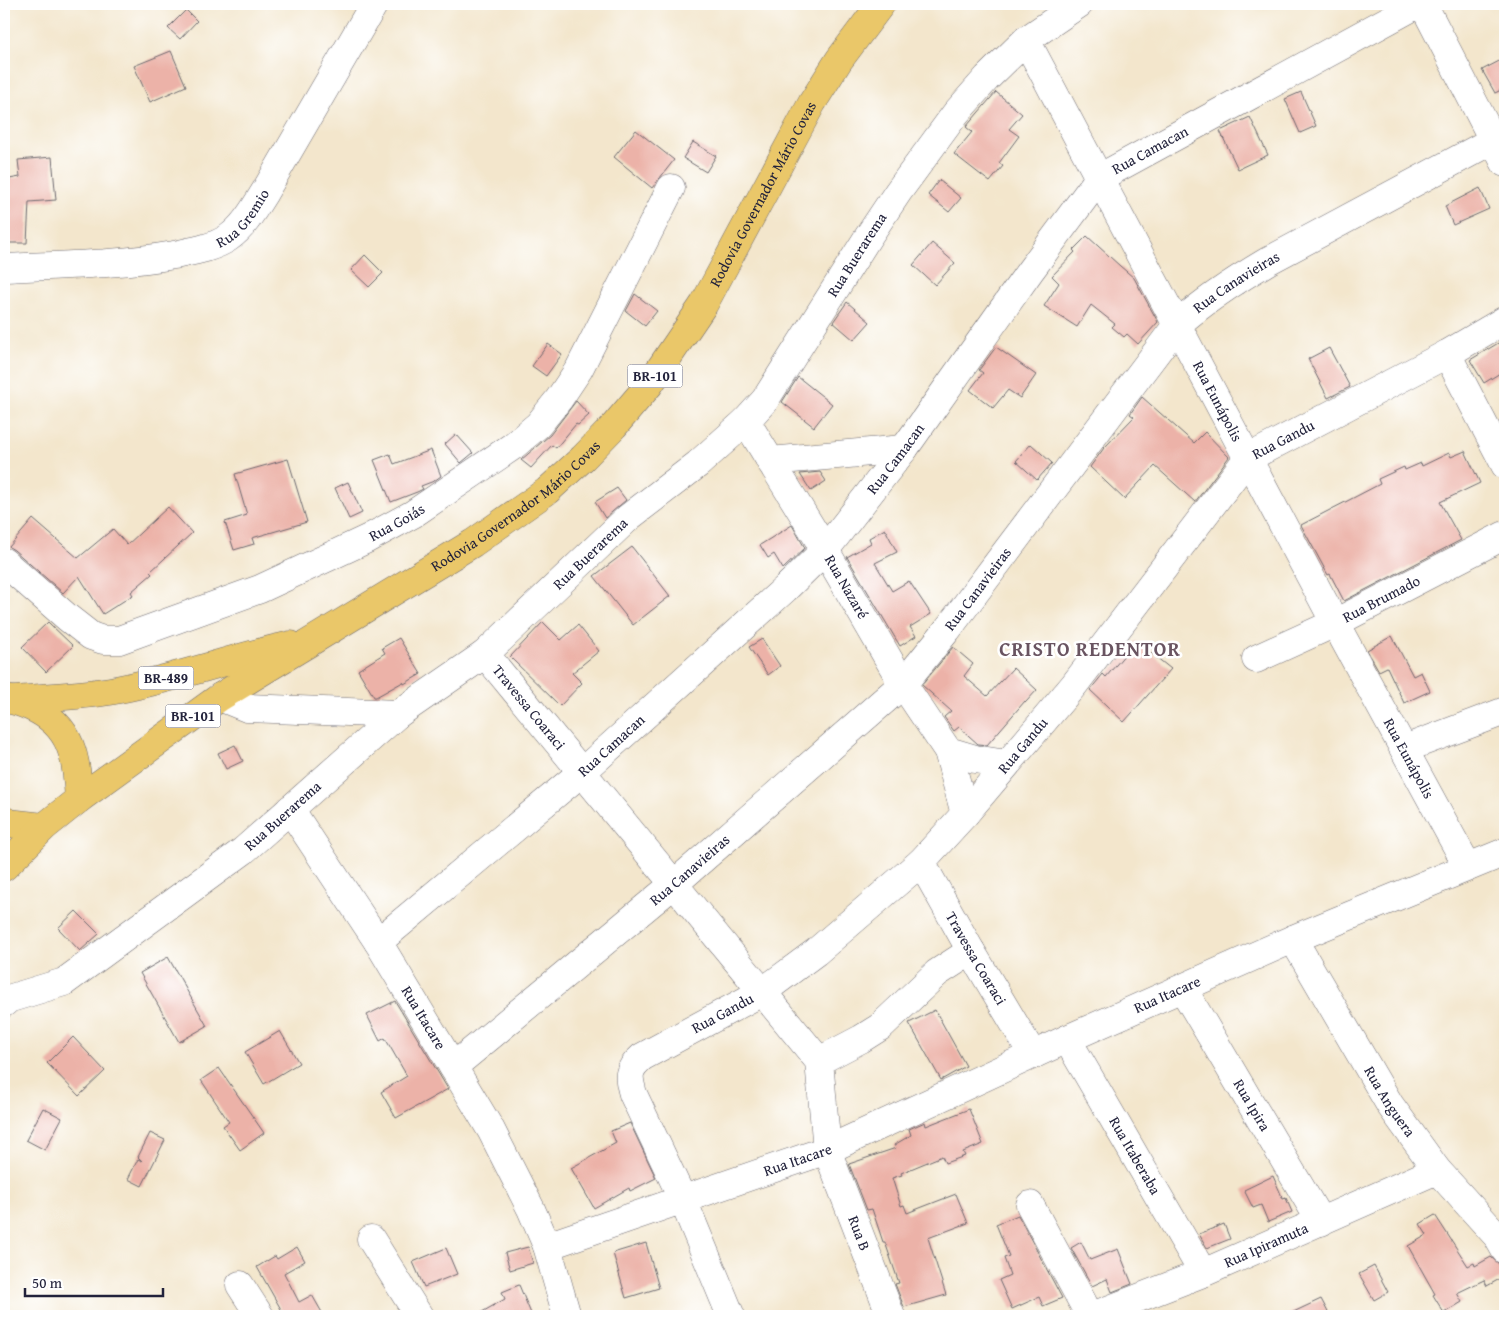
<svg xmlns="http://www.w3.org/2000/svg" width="1509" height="1320" viewBox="0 0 1509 1320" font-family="'Gentium Book Plus',serif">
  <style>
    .building { fill: #ecb2a8 }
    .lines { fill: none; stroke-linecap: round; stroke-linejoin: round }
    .minor-casing { stroke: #6b676e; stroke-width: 29 }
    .major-casing { stroke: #6b676e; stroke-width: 29 }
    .highway-casing { stroke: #6b676e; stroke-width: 29 }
    .minor { stroke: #fff; stroke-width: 28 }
    .major { stroke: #eac769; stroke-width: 28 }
    .highway { stroke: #eac769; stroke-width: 28 }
    .labels { text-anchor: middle; stroke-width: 5; stroke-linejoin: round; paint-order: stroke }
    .shield { fill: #fff; stroke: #646476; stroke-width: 1 }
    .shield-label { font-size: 14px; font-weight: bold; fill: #22223b }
    .street-label { font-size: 15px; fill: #22223b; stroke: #fff }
    .district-label { font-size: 20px; font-weight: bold; letter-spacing: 1px; fill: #695461; stroke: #fff }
  </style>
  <rect width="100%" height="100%" fill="#fff"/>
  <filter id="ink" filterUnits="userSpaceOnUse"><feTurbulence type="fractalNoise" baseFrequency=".02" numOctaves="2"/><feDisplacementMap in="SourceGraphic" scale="10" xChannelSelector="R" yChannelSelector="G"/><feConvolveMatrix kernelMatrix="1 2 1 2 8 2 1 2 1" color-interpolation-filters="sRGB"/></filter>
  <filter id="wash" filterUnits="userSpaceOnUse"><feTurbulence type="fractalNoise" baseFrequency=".0096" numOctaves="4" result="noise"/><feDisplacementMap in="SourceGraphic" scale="20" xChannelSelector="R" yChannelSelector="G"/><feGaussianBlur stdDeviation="1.12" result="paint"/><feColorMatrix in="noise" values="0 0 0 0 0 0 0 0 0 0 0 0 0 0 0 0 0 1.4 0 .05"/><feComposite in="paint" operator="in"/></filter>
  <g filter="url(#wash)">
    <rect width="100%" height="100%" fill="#f3e6cc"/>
    <g id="blocks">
      <path class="building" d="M186 10 197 21 180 39 168 28Z
        M171 51 186 86 150 102 134 66Z
        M1505 58V88L1495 93 1482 70Z
        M996 92 1022 114 1009 129 1019 136 999 163 1003 166 990 182 954 154 972 132 966 127Z
        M1301 92 1316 126 1300 133 1285 99Z
        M1250 117 1268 155 1238 169 1220 131Z
        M636 130 674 160 652 188 614 157Z
        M693 142 716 156 706 172 683 158Z
        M52 157 56 200 29 202 27 243H7L8 207H4V180L20 177 18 160Z
        M939 180 961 198 949 212 928 195Z
        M1480 188 1489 209 1453 225 1445 206Z
        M1087 236 1120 266 1134 278 1158 322 1138 344 1127 334 1124 337 1112 327 1115 324 1091 305 1077 327 1044 306 1059 283 1052 276 1075 252 1073 250Z
        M932 243 955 263 935 285 913 265Z
        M365 255 383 273 369 287 351 270Z
        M635 294 657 311 645 326 626 311Z
        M847 302 870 322 854 340 833 322Z
        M1505 339V370L1484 383 1470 360Z
        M548 344 562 354 546 376 532 366Z
        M996 347 1036 375 1020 398 1008 390 993 408 970 390 983 373 979 370Z
        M1329 348 1350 387 1328 398 1308 359Z
        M798 377 832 404 814 427 782 402Z
        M1142 397 1194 443 1205 432 1229 457 1195 502 1155 466 1124 499 1090 467 1104 448 1134 417 1130 414Z
        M576 401 589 415 578 425 576 424 556 448 552 445 531 468 521 460 550 435Z
        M456 434 473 453 461 463 445 444Z
        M1031 444 1052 463 1037 480 1016 461Z
        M431 450 441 476 434 481 421 486 423 489 417 492 391 502 374 460 390 454 394 464Z
        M1465 451 1480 483 1440 502 1461 540 1344 601 1330 574 1328 575 1301 525 1380 484 1378 479 1404 467 1405 470 1421 463 1422 466 1449 453 1451 457Z
        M288 459 307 522 252 538 254 544 234 550 225 522 247 515 235 474Z
        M820 472 826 481 811 491 800 474Z
        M348 482 362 513 349 519 335 488Z
        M617 488 626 500 605 518 595 502Z
        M168 507 192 533 150 572 152 574 131 592 133 595 103 614 79 576 63 593 14 550 9 547 33 519 78 558 113 529 127 545Z
        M792 525 805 548 783 569 774 554 768 558 760 545Z
        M885 529 897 552 875 563 892 591 909 581 931 614 910 627 916 636 900 646 847 557 871 543 869 538Z
        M632 547 670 596 633 625 594 576Z
        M48 622 73 646 46 672 22 647Z
        M543 622 561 640 578 625 599 651 572 673 582 683 560 706 510 657Z
        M1392 636 1413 676 1421 672 1430 691 1404 703 1387 667 1379 671 1367 650Z
        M399 638 421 674 404 684 403 682 376 697H374L358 670 385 653 382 648Z
        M762 639 780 666 768 675 749 647Z
        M1136 641 1171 669 1124 722 1090 690 1103 674 1106 677Z
        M953 647 973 664 964 676 987 696 1013 668 1037 690 1026 702 1025 701 987 745 978 744 959 727 954 731 944 717 951 711 922 685Z
        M235 745 243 761 226 769 218 753Z
        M76 911 99 934 80 951 58 928Z
        M168 957 207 1026 179 1042 140 973Z
        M395 1001 448 1089 396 1118 381 1092 407 1076 385 1038 380 1041 367 1015Z
        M935 1010 966 1066 941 1080 909 1023Z
        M280 1031 299 1063 264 1084 245 1052Z
        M73 1037 105 1071 79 1096 47 1063Z
        M219 1068 264 1133 240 1150 223 1126 229 1122 201 1080Z
        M43 1108 62 1118 45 1150 26 1140Z
        M969 1109 983 1144 963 1152 965 1156 945 1163 942 1156 901 1173 902 1175 892 1178 901 1206 904 1205 907 1213 956 1194 968 1223 928 1238 946 1295 904 1307 895 1284 899 1283 885 1242H883L872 1209 867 1210 849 1164 896 1148 894 1145 911 1135 909 1129 925 1122 926 1126Z
        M630 1123 656 1178 630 1191 629 1188 594 1208 571 1168 616 1143 611 1131Z
        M150 1133 165 1140 142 1186 128 1179 138 1159 142 1161 138 1157Z
        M1273 1176 1283 1199 1286 1198 1292 1212 1268 1222 1261 1205 1253 1208 1244 1190Z
        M1018 1215 1062 1298 1043 1306 1039 1297 1012 1309 999 1280 1010 1275 1004 1258 1009 1256 996 1224Z
        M1435 1215 1468 1266 1474 1263 1475 1266 1491 1257 1499 1264 1505 1275V1276L1487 1286 1484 1280 1457 1293 1462 1302 1444 1313 1433 1295 1435 1294 1408 1246 1427 1235 1420 1224Z
        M1224 1224 1230 1239 1207 1248 1199 1234Z
        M1081 1242 1090 1260 1118 1249 1132 1284 1112 1292 1107 1279 1092 1286 1071 1248Z
        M646 1243 659 1288 626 1298 613 1253Z
        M297 1247 305 1261 284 1273 299 1302 312 1295 324 1316H275V1314L282 1311 257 1267 275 1256 277 1259Z
        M528 1247 533 1263 510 1270 505 1253Z
        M446 1248 457 1274 424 1287 413 1262Z
        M1374 1266 1388 1292 1374 1300 1359 1274Z
        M519 1285 532 1316H475L505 1299 502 1292Z
        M1321 1299 1330 1316H1285Z"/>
    </g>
  </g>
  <g filter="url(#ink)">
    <use href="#blocks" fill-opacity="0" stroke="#6b676e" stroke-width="1"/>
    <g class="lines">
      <defs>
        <g id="minor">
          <path d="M1423 4 1505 163"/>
          <path id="s1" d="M1026 40 1335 623 1468 867"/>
          <path id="s2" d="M4 268C61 265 118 265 174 255 193 251 213 248 228 238 244 227 254 209 264 193L374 4"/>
          <path d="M1447 354 1505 465"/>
          <path id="s3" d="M746 421 825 550 903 684 948 751 965 814"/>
          <path d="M770 461 904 449"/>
          <path id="s4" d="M4 562 68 618 91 636 103 640H119L260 589 367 539 413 514 513 446 538 425 559 399 579 369 671 188"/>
          <path id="s5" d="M485 654 819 1061 827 1150 891 1316"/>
          <path id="s6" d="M1256 659 1335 623 1505 535"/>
          <path d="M220 697 247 708 398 714"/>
          <path d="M1404 749 1505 711"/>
          <path d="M948 751 975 759 1006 764"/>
          <path id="s7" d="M290 809 378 942 491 1130 531 1209 547 1246 567 1316"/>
          <path id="s8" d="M921 862 971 951 1033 1055"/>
          <path id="s9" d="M1293 939 1390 1105 1437 1170 1497 1236 1505 1250"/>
          <path id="s10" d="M378 942 582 772 785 589 825 550 904 449 1030 271 1099 178 1418 4"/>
          <path id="s11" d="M1183 989 1321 1222"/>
          <path id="s12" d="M4 1003 8 999 64 982 243 851 398 714 485 654 629 517 698 464 746 421 765 400 868 237 898 192 956 113 987 78 1026 40 1079 4"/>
          <path id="s13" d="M1067 1039 1203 1273"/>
          <path d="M819 1061 861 1039 880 1027 937 973 971 951"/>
          <path id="s14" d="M453 1067 674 884 903 684 947 630 1177 325C1205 300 1236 280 1268 261L1505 134"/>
          <path d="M1030 1205 1090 1316"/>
          <path d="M371 1239 419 1316"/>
          <path id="s15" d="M547 1246 827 1150 1067 1039 1293 939 1505 852"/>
          <path d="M240 1285 260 1316"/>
          <path id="s16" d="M731 1316 683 1200 633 1094C628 1076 627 1070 642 1057L762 992 816 952 921 862 965 814 1074 685 1248 458 1447 354 1505 320"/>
          <path id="s17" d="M1092 1316 1203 1273 1437 1170"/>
        </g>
        <path id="major" d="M5 699C15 700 22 703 31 707 73 726 76 758 79 799
          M4 820 8 823 44 827"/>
        <g id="highway">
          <path d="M16 700C47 697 79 696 110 691 172 680 231 658 291 645"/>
          <path id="s18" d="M4 867 44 827 79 799 220 697 473 543 547 491 583 458 614 426 649 385 704 304 812 103 839 60 881 4"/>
        </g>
      </defs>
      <use href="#minor" class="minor-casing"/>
      <use href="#major" class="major-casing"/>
      <use href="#highway" class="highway-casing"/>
      <use href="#minor" class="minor"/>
      <use href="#major" class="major"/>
      <use href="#highway" class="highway"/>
    </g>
  </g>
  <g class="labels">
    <g class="shield">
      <rect x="627.5" y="364.5" width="55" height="23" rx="4"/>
      <rect x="138.5" y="666.5" width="55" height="23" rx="4"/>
      <rect x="165.5" y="704.5" width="55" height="23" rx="4"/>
    </g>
    <g class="shield-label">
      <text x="655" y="381">BR-101</text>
      <text x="166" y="683">BR-489</text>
      <text x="193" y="721">BR-101</text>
    </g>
    <g class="street-label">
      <text dy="5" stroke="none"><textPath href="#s10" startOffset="1115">Rua Camacan</textPath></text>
      <text dy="5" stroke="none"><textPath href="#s18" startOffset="1032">Rodovia Governador Mário Covas</textPath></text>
      <text dy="5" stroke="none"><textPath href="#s2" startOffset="252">Rua Gremio</textPath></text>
      <text dy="5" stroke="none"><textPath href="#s12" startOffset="1149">Rua Buerarema</textPath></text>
      <text dy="5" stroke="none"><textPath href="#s14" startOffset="1116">Rua Canavieiras</textPath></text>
      <text dy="5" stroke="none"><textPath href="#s1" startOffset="409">Rua Eunápolis</textPath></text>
      <text dy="5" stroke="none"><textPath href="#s16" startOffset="1186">Rua Gandu</textPath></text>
      <text dy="5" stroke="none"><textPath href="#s10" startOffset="710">Rua Camacan</textPath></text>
      <text dy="5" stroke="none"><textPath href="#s18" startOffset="628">Rodovia Governador Mário Covas</textPath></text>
      <text dy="5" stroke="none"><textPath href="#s4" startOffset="445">Rua Goiás</textPath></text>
      <text dy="5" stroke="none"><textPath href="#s12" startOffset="744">Rua Buerarema</textPath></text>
      <text dy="5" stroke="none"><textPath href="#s3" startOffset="194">Rua Nazaré</textPath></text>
      <text dy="5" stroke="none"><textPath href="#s14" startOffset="712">Rua Canavieiras</textPath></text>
      <text dy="5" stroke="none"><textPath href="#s6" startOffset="139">Rua Brumado</textPath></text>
      <text dy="5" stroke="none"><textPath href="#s5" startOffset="69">Travessa Coaraci</textPath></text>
      <text dy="5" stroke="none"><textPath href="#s10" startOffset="305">Rua Camacan</textPath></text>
      <text dy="5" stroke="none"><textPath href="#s16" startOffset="781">Rua Gandu</textPath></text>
      <text dy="5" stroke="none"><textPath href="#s1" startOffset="814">Rua Eunápolis</textPath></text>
      <text dy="5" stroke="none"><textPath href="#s12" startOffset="339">Rua Buerarema</textPath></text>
      <text dy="5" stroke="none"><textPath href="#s14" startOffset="308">Rua Canavieiras</textPath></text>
      <text dy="5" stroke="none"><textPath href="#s8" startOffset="111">Travessa Coaraci</textPath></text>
      <text dy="5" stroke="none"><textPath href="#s15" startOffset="670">Rua Itacare</textPath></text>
      <text dy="5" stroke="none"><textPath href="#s16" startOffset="376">Rua Gandu</textPath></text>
      <text dy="5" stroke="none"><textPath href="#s7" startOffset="248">Rua Itacare</textPath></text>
      <text dy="5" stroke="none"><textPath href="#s9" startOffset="189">Rua Anguera</textPath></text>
      <text dy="5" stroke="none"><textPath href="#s11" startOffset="135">Rua Ipira</textPath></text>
      <text dy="5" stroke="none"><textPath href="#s13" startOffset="135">Rua Itaberaba</textPath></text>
      <text dy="5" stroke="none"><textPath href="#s15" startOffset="265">Rua Itacare</textPath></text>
      <text dy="5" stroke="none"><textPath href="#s5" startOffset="705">Rua B</textPath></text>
      <text dy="5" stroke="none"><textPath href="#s17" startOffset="188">Rua Ipiramuta</textPath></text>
    </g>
    <g class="district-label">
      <text x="1090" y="656">CRISTO REDENTOR</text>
    </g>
  </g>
  <rect width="1509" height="1320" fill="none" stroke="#fff" stroke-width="20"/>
  <path d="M25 1288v8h138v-8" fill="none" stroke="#22223b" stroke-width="2.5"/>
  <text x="32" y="1288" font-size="15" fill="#22223b" stroke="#ffffff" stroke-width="4" paint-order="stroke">50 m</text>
</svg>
